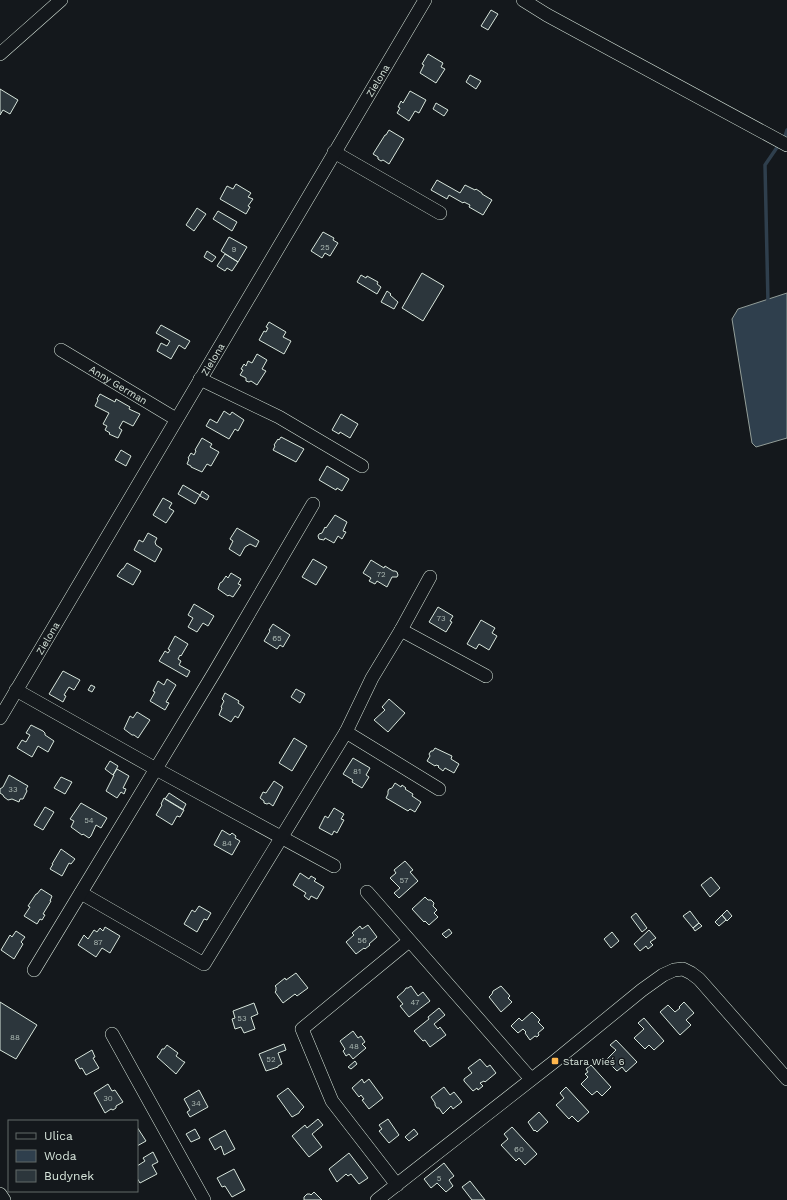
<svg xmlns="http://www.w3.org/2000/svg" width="787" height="1200" viewBox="0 0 787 1200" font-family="'Work Sans',sans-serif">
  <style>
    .water { fill: #2f3f4d; stroke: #939e99 }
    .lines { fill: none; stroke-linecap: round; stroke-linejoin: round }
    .stream { stroke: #2f3f4d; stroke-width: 3.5 }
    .building { fill: #2c363c; stroke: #d8e6dc }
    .minor-casing { stroke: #d8e6dc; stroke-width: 14 }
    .minor { stroke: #14181c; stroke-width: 13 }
    .poi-dot { fill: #ffb74d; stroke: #14181c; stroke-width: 1.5 }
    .labels { text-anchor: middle; stroke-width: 3; stroke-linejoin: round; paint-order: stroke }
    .number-label { font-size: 8px; fill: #adbab4 }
    .street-label { font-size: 10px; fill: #d8e6dc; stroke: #14181c }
    .poi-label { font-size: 10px; fill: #d8e6dc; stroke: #14181c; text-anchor: start }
  </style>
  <rect width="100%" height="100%" fill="#14181c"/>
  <path class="water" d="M787 293V438L756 447 752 443 732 319 738 309Z"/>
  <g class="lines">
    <path class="stream" d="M785 136 787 130
      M768 303 765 165 778 146"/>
  </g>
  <path class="building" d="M491 10 498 14 488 30 481 26Z
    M428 54 443 63 441 67 445 69 436 83 420 73 424 65 422 64Z
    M470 75 481 81 476 89 466 82Z
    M0 89 18 100 10 114 3 110 0 115Z
    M410 91 426 100 419 113 415 111 409 121 397 113 400 108 398 107 401 101 403 103Z
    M436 103 448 110 444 116 433 109Z
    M389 130 404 139 389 164 383 160 381 161 378 159V157L373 154 385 135H386Z
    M437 180 460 193 465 185 475 190 476 189 482 193V194L492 200 483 215 469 207 470 205 464 202 463 203 449 195 447 199 431 190Z
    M236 184 251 193 248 197 253 199 248 206 250 207 246 214 220 199 227 186 233 189Z
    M197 208 206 214 194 231 186 225Z
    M218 211 237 222 232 231 213 219Z
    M323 232 334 238 333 240 338 243 330 256 325 253 322 258 311 251Z
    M229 237 247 247 238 262 221 251Z
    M207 251 216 257 212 262 204 257Z
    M225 254 238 262 232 271 227 268 225 271 217 266Z
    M422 273 444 286 423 321 402 308Z
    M361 275 366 278 367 276 378 282 377 284 381 287 377 294 357 282Z
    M387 291 391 294 390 295 398 302 394 309 381 302Z
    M269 322 286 332 283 337 291 341 284 354 259 340 264 331 266 332 268 328 266 327Z
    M161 325 190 341 185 349 179 345 171 359 157 351 161 343 167 346 170 341 156 333Z
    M257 354 267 360 262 369 266 371 257 385 251 381 249 382 246 381V378L240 375 243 370 241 369 244 364 246 366 248 361 252 363Z
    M100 394 115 402 116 399 130 407 129 409 140 414 133 426 123 421 119 428 122 430 118 438 109 434 110 433 105 430 107 426 103 424 109 413 95 406 98 400 97 399Z
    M224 411 230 415 232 412 244 420 238 431 235 429 229 439 206 426 210 419 217 423Z
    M341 414 358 424 350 438 340 432 339 434 332 430Z
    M281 437 304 449 296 462 273 450 275 446 274 445 278 439 279 440Z
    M202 438 212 444 210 447 219 452 211 466 207 464 202 472 191 467V466L187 464 189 459 188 458 191 453 194 455 196 451 195 450Z
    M121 450 131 456 126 466 115 460Z
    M327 466 349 479 342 491 337 488 336 490 319 480Z
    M183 485 200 495 195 504 178 494Z
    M202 491 209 496 207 500 200 496Z
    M163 498 172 503 169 508 174 511 166 523 153 515Z
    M335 515 347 522 343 531 346 532 342 539 338 536 334 543 325 538 324 540 319 539 318 536 319 534 322 533 325 527 326 528Z
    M237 528 259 541 256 547 250 544 245 547 240 556 229 549 233 541 230 539Z
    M148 533 157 538 155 542 156 545 162 549 155 562 134 550 139 540 143 542Z
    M313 559 327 567 316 585 302 577Z
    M371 560 384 568 385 566 393 571H395L397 572 398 575 397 577H392L387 587 377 581 375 584 369 581 371 578 363 573Z
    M127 563 141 571 133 585 117 576 122 569H123Z
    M231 573 241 579 238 584 241 585 233 597 229 595 228 596 218 589 220 583 222 582 226 576 228 578Z
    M194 604 214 616 208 626 203 623 197 632 188 627 193 618 188 615Z
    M438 607 453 616 450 621 452 622 446 632 429 622Z
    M481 620 495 628 492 633 497 636 489 650 479 644 476 649 467 644Z
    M273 624 290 635 283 647 280 645 277 649 264 641 270 631 269 630Z
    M175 636 188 644 181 656 180 655 178 659 181 661 179 665 190 671 187 677 159 661 165 651 168 653 170 650 168 649Z
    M63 671 80 680 74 690 69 687 64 695 66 696 63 702 49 694Z
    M167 679 176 685 166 702 169 703 165 710 150 701 155 692 153 691 158 681 164 685Z
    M91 685 95 687 92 692 88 690Z
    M296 689 305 694 300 703 291 697Z
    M225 693 239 701 238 703 244 707 238 718 235 716 231 722 219 715 222 708 221 707 224 701 222 699Z
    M389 699 405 713 388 732 374 720 385 710 382 707Z
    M137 712 150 720 138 738 134 735H132L124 729 130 716 133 718Z
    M31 725 43 731 45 733V735L54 741 48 752 38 746 32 757 17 748 22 740 26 742 30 735 26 733Z
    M294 738 307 746 292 771 279 763Z
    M435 748 452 756 451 759 459 764 454 773 445 768 443 771 438 767 439 766 436 765 435 766 427 761 430 756 429 754 431 751H433Z
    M353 758 370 768 366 775 369 777 362 788 352 782 353 780 343 774Z
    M110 761 118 766 113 775 105 769Z
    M117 769 129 776 123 788 126 789 124 794 121 792 117 798 106 791 114 775H113Z
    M9 775 28 786 26 789 27 791 23 799H20L19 802 12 799 8 800 4 797 3 795 0 793V789L3 787Z
    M61 777 72 782 65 794 54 788Z
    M274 781 283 787 273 806 269 803 267 804 264 803V801L260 798 263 792 266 793Z
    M395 783 401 787 402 785 406 788 405 789 413 794 412 796 421 802 415 812 410 809 408 811 386 798 388 794V791L389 789 392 788Z
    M169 793 186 804 183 810 165 799Z
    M164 798 184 810 180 817 177 816 172 825 156 815 162 805 161 804Z
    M81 803 107 818 101 828 96 825 91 836 89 838 83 834 82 835 71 827 74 821 70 819Z
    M45 807 54 812 43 830 34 825Z
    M334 808 344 814 341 819 344 820 337 833 334 831 332 835 319 828 325 816 328 818Z
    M222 830 230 835 232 833 236 836 235 838 240 841 232 855 214 845Z
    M61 849 75 859 71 864 69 863 62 876 50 869 53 864H52Z
    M405 861 413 870 410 872 418 881 399 898 394 893 400 888 390 878 396 873 394 870Z
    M300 873 309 879 311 876 316 879 314 881 324 887 317 899 311 896 309 900 304 896 306 893 293 885Z
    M711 877 720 888 710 897 701 885Z
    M41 889 52 896 50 901H51L43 914 45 915 42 920 40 919 37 924 24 916 30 907 28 906 36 894H37Z
    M425 897 428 900H431L434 903 433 906 437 910 434 913 438 917 429 925 425 921 424 922 412 909Z
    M199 906 211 913 207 920 204 919 197 932 184 924 192 910 195 912Z
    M727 910 732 916 727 921 722 915Z
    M690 911 699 923 693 928 683 916Z
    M636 913 647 928 642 932 631 917Z
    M722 915 726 920 719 926 715 922Z
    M699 923 702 926 695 931 693 928Z
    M368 925 377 937 369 944 370 945 365 949 364 948 356 954 346 942 354 935 352 933 360 926 362 929Z
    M105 927 120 936 110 953 102 948 96 957 78 945 84 935 88 939 94 930 97 932 100 928 103 931Z
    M449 929 452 933 446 938 442 934Z
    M649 930 656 938 650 942 653 945 648 949 646 946 640 951 634 944Z
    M16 931 25 937 21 942 23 944 14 959 1 950 10 935 12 937Z
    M612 932 619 941 611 948 604 939Z
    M296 973 308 988 297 996 295 994 283 1003 275 992 276 991V987L275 986 285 978 286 980Z
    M411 986 418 996 423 992 430 1001 409 1017 400 1006 403 1004 397 997 404 991 406 988H408Z
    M501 986 510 996 508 998 512 1002 501 1012 489 997 492 994 493 991Z
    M0 1002 37 1025 16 1059 0 1050Z
    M684 1002 694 1013 686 1020 691 1025 680 1035 660 1012 668 1005 675 1012 680 1008 679 1007Z
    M254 1003 258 1014 251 1017 255 1029 244 1033 241 1027 235 1029 232 1019 235 1018 233 1011Z
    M439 1008 445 1015 434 1024 438 1029 440 1027 446 1035 430 1047 425 1040 423 1041 414 1031 429 1019 428 1017Z
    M532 1012 540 1020 538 1022 544 1028 538 1033 539 1035 537 1037 535 1036 530 1040 525 1033 526 1032 523 1029 518 1033 511 1026 519 1018 522 1021Z
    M644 1018 664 1041 654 1050 649 1045 645 1049 634 1038 644 1029 638 1023Z
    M353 1031 358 1038 361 1036 365 1042 362 1044 366 1048 353 1059 349 1054 346 1056 343 1051 345 1049 340 1041Z
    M616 1040 637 1062 626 1072 622 1067 617 1071 606 1060 616 1050 610 1045Z
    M284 1044 286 1050 278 1053 282 1064 278 1066V1067L266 1071 259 1054Z
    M167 1045 178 1053 176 1056 184 1062H185L176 1074 157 1057 160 1053 162 1049H164Z
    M92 1050 95 1057 93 1058 99 1068 86 1075 82 1068 80 1069 75 1060Z
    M480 1059 487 1067 490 1065 496 1073 485 1082 484 1081 480 1083 483 1086 478 1090 477 1088 473 1091 464 1081V1079L472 1073 468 1068Z
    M355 1061 357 1064 351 1069 348 1067Z
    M591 1065 611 1087 602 1096 597 1091 592 1095 581 1084 588 1077 585 1074 588 1072 586 1069Z
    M362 1079 364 1083 369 1079 383 1098 369 1109 362 1100 364 1099 361 1095 359 1097 352 1088Z
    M108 1084 112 1091 115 1090 123 1102 116 1106V1108L113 1110 111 1109 105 1113 94 1093Z
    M444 1087 450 1095 454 1092 462 1102 453 1109 451 1106 443 1114 439 1108H437L435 1105V1103L431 1097Z
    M566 1087 589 1112 578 1122 572 1116 569 1119 556 1105 564 1098 560 1093Z
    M288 1088 304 1107 300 1111 299 1113 292 1117 277 1096Z
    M199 1090 208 1107 190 1117 187 1112 190 1110 184 1099Z
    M539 1112 548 1122 537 1132 535 1130 534 1131 528 1122Z
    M318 1119 323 1125 312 1134 322 1147 309 1157 292 1136 305 1125 307 1128Z
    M388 1119 399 1135 389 1143 379 1131 382 1129 379 1125Z
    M137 1127 146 1141 137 1146Z
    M512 1127 537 1154 525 1165 519 1158 516 1161 501 1145 508 1139 504 1134Z
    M195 1129 200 1138 191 1142 186 1134Z
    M414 1129 418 1134 409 1141 405 1137Z
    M225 1130 235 1149 224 1155 221 1146 215 1150 209 1139Z
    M153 1152 158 1162 152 1165 157 1174 140 1183 137 1178V1166L145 1161 143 1158Z
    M349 1153 368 1178 359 1184 351 1174 348 1176 346 1174 337 1182 329 1169Z
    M444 1163 454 1176 449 1180 453 1186 446 1192 437 1183 431 1188 424 1179Z
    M234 1169 245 1190 232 1197 225 1186 222 1187 217 1178Z
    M470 1181 485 1200H472L462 1187Z
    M314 1192 322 1200H304V1197L307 1194H310L311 1195Z"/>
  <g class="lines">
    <defs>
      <g id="minor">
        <path d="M523 0 547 15 787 145"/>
        <path d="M0 54 61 0"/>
        <path d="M334 152 440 213"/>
        <path id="s1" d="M61 350 176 419"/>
        <path d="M200 379 279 417 362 466"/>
        <path d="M401 630 486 676"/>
        <path d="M16 690 156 769 334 866"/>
        <path id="s2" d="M0 718 425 0"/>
        <path d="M346 732 439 789"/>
        <path d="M367 892 531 1079"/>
        <path d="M81 893 204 964 346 732 372 678 401 630 430 577"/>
        <path d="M34 970 214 673 313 504"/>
        <path d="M112 1034 204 1200"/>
        <path d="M397 1185 332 1101 302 1029 409 941"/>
        <path d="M0 1194 4 1200"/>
        <path d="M377 1200 555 1061 642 990 663 975 674 970 683 969 691 973 699 979 787 1079"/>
      </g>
    </defs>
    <use href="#minor" class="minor-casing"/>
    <use href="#minor" class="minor"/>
  </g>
  <rect class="poi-dot" x="551" y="1057" width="8" height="8" rx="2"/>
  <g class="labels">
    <g class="number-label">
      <text x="325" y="250">25</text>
      <text x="234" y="252">9</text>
      <text x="381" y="577">72</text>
      <text x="441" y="621">73</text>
      <text x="277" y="641">65</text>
      <text x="357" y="774">81</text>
      <text x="13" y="792">33</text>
      <text x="89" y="823">54</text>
      <text x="227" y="846">84</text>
      <text x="404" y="883">57</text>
      <text x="362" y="943">56</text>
      <text x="98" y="945">87</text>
      <text x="415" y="1005">47</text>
      <text x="242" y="1021">53</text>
      <text x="15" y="1040">88</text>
      <text x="354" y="1049">48</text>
      <text x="271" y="1062">52</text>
      <text x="108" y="1101">30</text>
      <text x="196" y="1106">34</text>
      <text x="519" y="1152">60</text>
      <text x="439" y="1181">5</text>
    </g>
    <g class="street-label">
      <text dy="4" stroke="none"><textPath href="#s2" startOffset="741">Zielona</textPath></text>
      <text dy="4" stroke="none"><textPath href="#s2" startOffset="417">Zielona</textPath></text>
      <text dy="4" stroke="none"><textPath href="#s1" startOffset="67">Anny German</textPath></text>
      <text dy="4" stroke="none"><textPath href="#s2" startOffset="93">Zielona</textPath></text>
    </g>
    <g class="poi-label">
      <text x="563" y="1065">Stara Wieś 6</text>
    </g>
  </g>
  <rect x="8" y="1120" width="130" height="72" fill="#14181c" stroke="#626a69"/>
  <rect x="16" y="1133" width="20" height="6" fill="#14181c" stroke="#626a69"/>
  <text x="44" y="1140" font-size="12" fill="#d8e6dc">Ulica</text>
  <rect x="16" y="1150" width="20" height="12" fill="#2f3f4d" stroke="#626a69"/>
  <text x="44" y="1160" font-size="12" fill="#d8e6dc">Woda</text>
  <rect x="16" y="1170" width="20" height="12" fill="#2c363c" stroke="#626a69"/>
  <text x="44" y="1180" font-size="12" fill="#d8e6dc">Budynek</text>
</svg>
